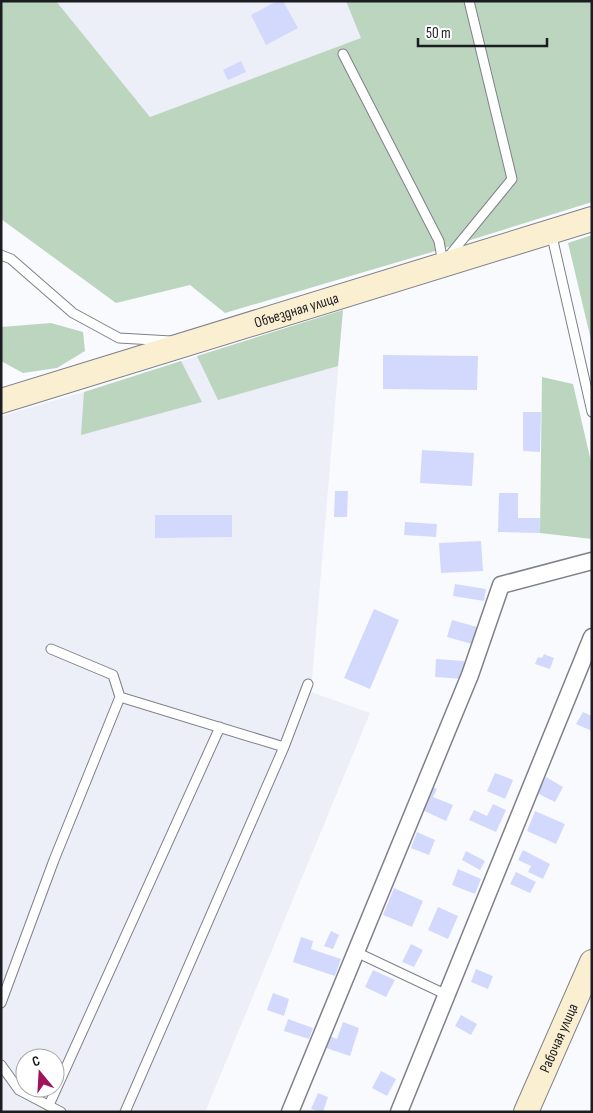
<svg xmlns="http://www.w3.org/2000/svg" width="593" height="1113" viewBox="0 0 593 1113" font-family="'Sofia Sans Condensed',sans-serif">
  <style>
    .built { fill: #eceef8; fill-rule: evenodd }
    .green { fill: #bcd5bf }
    .building { fill: #d3d9fd }
    .lines { fill: none; stroke-linecap: round; stroke-linejoin: round }
    .lane-casing { stroke: #7f8089; stroke-width: 11 }
    .street-casing { stroke: #7f8089; stroke-width: 19 }
    .secondary-casing { stroke: #7f8089; stroke-width: 26 }
    .lane { stroke: #fff; stroke-width: 9 }
    .street { stroke: #fff; stroke-width: 16 }
    .secondary { stroke: #faefd1; stroke-width: 24 }
    .labels { text-anchor: middle; stroke-width: 4; stroke-linejoin: round; paint-order: stroke }
    .street-label { font-size: 15px; fill: #1c1d20; stroke: #fff }
  </style>
  <rect width="100%" height="100%" fill="#f9fafe"/>
  <path class="built" d="M56 1H346L362 38 150 117Z
    M343 310 311 692 370 713 205 1112H1V416L84 392ZM25 1058H55V1088H25Z"/>
  <path class="green" d="M1 1H56L150 117 361 38 346 1H592V202L432 252 225 313 190 285 116 303 1 219Z
    M592 235V344L568 243Z
    M343 310 338 366 218 400 197 356Z
    M51 323 83 332 85 351 57 368 23 373 1 361V327Z
    M181 361 202 402 81 435 84 392Z
    M542 377 573 384 592 466V539L540 533Z"/>
  <path class="building" d="M277 1H283L298 28 266 45 251 15Z
    M241 61 246 72 228 80 223 70Z
    M383 355 478 356 477 390 383 389Z
    M523 412H541L540 452 523 451Z
    M422 450 474 453 472 486 420 483Z
    M335 491H348L347 517H334Z
    M499 493H518V518H540V533L498 532Z
    M155 515H232V537L155 538Z
    M405 522 437 524 436 537 404 535Z
    M481 541 483 571 441 573 439 543Z
    M455 584 486 589 484 601 453 596Z
    M374 609 399 620 370 689 344 678Z
    M452 620 477 627 472 644 447 637Z
    M544 654 554 658 550 669 535 664 538 657 542 658Z
    M436 659 464 661 463 679 435 677Z
    M583 712 592 716V731L576 724Z
    M495 773 513 780 505 799 487 791Z
    M546 777 563 787 555 802 537 793Z
    M430 786 437 789 433 797 453 805 446 821 420 809Z
    M493 804 506 810 496 832 469 820 474 810 487 816Z
    M535 811 565 824 556 844 527 831Z
    M417 832 435 840 429 855 411 848Z
    M523 850 550 864 543 879 528 872 531 866 518 860Z
    M466 851 485 861 480 870 462 860Z
    M458 869 481 879 475 894 452 885Z
    M516 872 536 882 530 893 510 884Z
    M394 888 423 901 412 927 383 915Z
    M438 907 458 916 448 939 428 930Z
    M331 931 339 935 333 949 324 946Z
    M301 937 313 941 311 949 341 959 335 976 293 962Z
    M411 944 423 950 414 967 402 962Z
    M476 969 493 976 488 989 471 982Z
    M373 970 395 980 386 997 365 987Z
    M273 993 289 999 284 1016 267 1010Z
    M461 1015 477 1024 471 1035 455 1026Z
    M288 1019 313 1028 309 1039 284 1031Z
    M343 1022 359 1028 350 1056 323 1047 327 1035 337 1039Z
    M381 1071 396 1079 387 1096 372 1088Z
    M318 1093 328 1097 323 1112 311 1109Z"/>
  <g class="lines">
    <defs>
      <path id="lane" d="M343 54 439 241 443 264
        M551 232 592 412
        M1 255 11 259 73 313 119 338 171 341
        M449 256 512 179 469 1
        M51 649 113 675 120 697
        M284 747 308 684
        M356 952 447 995
        M1 1003 54 860 120 697 284 747 125 1112
        M1 1065 19 1090 61 1112
        M49 1105 220 727"/>
      <path id="street" d="M290 1112 470 675 501 585 592 561
        M399 1112 592 637"/>
      <g id="secondary">
        <path id="s1" d="M1 401 592 219"/>
        <path id="s2" d="M526 1112 592 962"/>
      </g>
    </defs>
    <use href="#lane" class="lane-casing"/>
    <use href="#street" class="street-casing"/>
    <use href="#secondary" class="secondary-casing"/>
    <use href="#lane" class="lane"/>
    <use href="#street" class="street"/>
    <use href="#secondary" class="secondary"/>
  </g>
  <g class="labels">
    <g class="street-label">
      <text dy="5" stroke="none"><textPath href="#s1" startOffset="309">Объездная улица</textPath></text>
      <text dy="5" stroke="none"><textPath href="#s2" startOffset="81">Рабочая улица</textPath></text>
    </g>
  </g>
  <rect width="593" height="1113" fill="none" stroke="#1c1d20" stroke-width="5"/>
  <g transform="translate(40 1073) rotate(342)"><circle r="24" fill="#ffffff" stroke="#a4a5a6"/>
  <path d="M0-4L9 19L0 12L-9 19Z" fill="#a0125b"/>
  <text y="-8" font-size="14" font-weight="bold" text-anchor="middle" fill="#1c1d20">С</text>
  </g>
  <path d="M418 38v8h129v-8" fill="none" stroke="#1c1d20" stroke-width="2.5"/>
  <text x="426" y="38" font-size="15" fill="#1c1d20" stroke="#ffffff" stroke-width="4" paint-order="stroke">50 m</text>
</svg>
